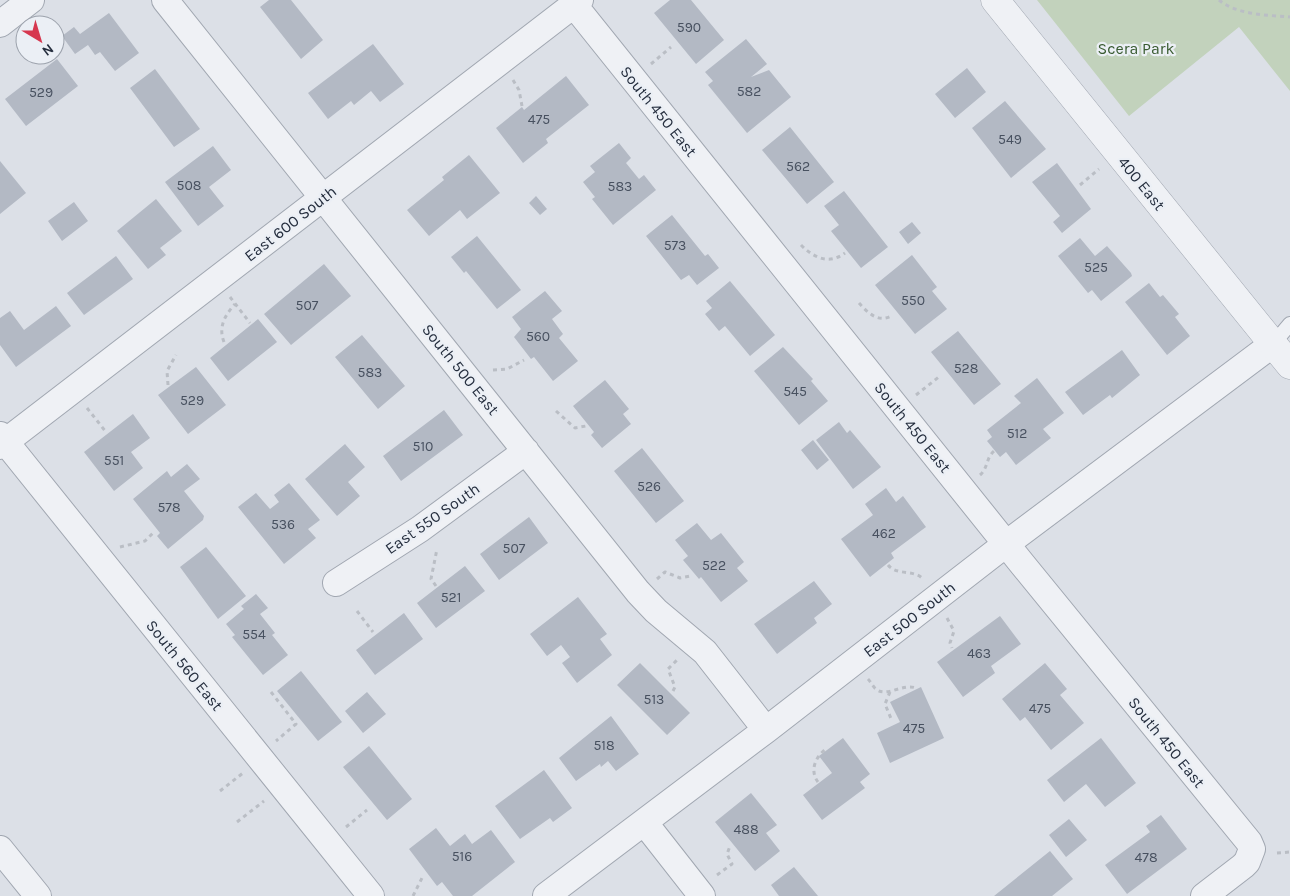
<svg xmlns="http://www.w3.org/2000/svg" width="1290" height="896" viewBox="0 0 1290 896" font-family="Karla,sans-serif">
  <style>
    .green { fill: #c2d2bc }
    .building { fill: #b3b9c4 }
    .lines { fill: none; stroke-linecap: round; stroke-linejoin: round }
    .service-casing { stroke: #a1a7b1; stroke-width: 16 }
    .minor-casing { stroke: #a1a7b1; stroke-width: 28 }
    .tertiary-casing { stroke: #a1a7b1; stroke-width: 29 }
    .path { stroke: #babec5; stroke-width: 3; stroke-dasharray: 4 4; stroke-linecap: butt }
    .service { stroke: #eff1f5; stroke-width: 14 }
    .minor { stroke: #eff1f5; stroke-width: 26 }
    .tertiary { stroke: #eff1f5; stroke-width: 28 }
    .labels { text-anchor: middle; stroke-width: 4.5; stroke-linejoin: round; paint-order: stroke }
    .number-label { font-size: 14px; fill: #485160 }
    .park-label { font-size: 16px; fill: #395b31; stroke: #ebeff5 }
    .street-label { font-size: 16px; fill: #252e3e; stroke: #ebeff5 }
  </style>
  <rect width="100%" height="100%" fill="#dce0e7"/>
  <path class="green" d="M1037 0H1290V91L1239 27 1129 116Z"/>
  <path class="building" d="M269 0H291L323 40 301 59 260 7Z
    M670 0H691L724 40 696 64 654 13Z
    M109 13 139 53 115 71 100 52 95 55 88 45 75 54 62 36 74 27 80 34Z
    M746 39 767 64 751 77 769 70 791 97 747 133 708 85 713 81 705 72Z
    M373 44 404 84 380 102 371 91 354 105 351 101 328 119 308 93Z
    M57 59 78 86 26 126 5 99Z
    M967 68 986 92 955 118 935 94Z
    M155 69 200 129 174 147 130 88Z
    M566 76 589 105 546 139 548 143 523 163 496 128 522 107 524 110Z
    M1005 101 1046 149 1011 178 972 128Z
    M790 127 834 182 807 204 762 150Z
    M619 143 631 158 626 163 639 179 644 175 656 190 613 225 592 199 595 197 583 182 595 172 590 166Z
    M213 146 231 170 209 187 224 206 198 226 165 182Z
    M469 155 500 193 467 219 460 210 429 236 407 210 444 180 442 177Z
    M0 161 26 193 0 214Z
    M1057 163 1091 209 1062 233 1053 222 1060 216 1032 182Z
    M844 191 888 247 861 268 831 231 839 225 824 206Z
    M536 196 547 209 540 215 529 203Z
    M156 199 182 231 160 248 166 255 148 269 117 231Z
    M74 202 88 221 62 241 48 221Z
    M672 215 705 256 708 254 719 268 697 285 689 275 681 280 646 236Z
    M912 222 921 233 908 244 899 232Z
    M477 236 521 290 497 309 466 271 464 273 451 257Z
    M1080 238 1095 256 1107 246 1131 273 1132 276 1101 301 1092 290 1088 293 1058 256Z
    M912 255 937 287 932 291 947 309 915 334 875 285Z
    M116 256 133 279 84 315 67 293Z
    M324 264 351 296 291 345 264 314Z
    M730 281 775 335 750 356 725 326 719 331 705 314 712 308 706 301Z
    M1149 283 1160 297 1163 295 1179 314 1175 317 1190 336 1167 355 1125 302Z
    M545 291 562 311 552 319 563 334 559 338 578 361 553 381 534 357 531 359 514 337 521 329 512 317Z
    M56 306 71 326 16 367 0 345V318L10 311 24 330Z
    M258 319 277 342 228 381 210 358Z
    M958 331 1001 384 974 405 931 352Z
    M362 335 405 386 378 409 335 357Z
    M783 347 813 379 811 381 828 401 799 425 754 371Z
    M1122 350 1140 375 1112 398 1110 395 1083 415 1065 392Z
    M196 367 226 405 188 434 158 395Z
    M1037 378 1064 413 1043 429 1051 438 1016 465 1006 452 1000 457 987 441 992 437 987 430 1021 403 1014 396Z
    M605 380 629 409 623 414 631 424 602 448 591 435 594 432 573 406Z
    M444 410 463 435 401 481 383 456Z
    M133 414 150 438 131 452 143 468 114 491 84 452Z
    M839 422 847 433 850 430 881 467 853 489 816 440Z
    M813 440 829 460 817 470 801 450Z
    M345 444 365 467 348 482 360 496 337 516 305 479Z
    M642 448 684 501 656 523 614 471Z
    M187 464 200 479 184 491 204 516 203 520 168 549 157 536 160 533 133 499 167 471 171 477Z
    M289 483 320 520 308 529 316 538 284 564 238 507 256 493 270 509 279 502 274 495Z
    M886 488 896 502 903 496 926 527 891 553 894 558 870 577 841 539 873 515 865 504Z
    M529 517 548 543 499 580 480 554Z
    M697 523 711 540 721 533 744 562 737 568 748 581 721 602 701 577 699 579 683 560 688 556 675 540Z
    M206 547 246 596 218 619 180 567Z
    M465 566 485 591 436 628 417 603Z
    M814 581 832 604 814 618 817 623 777 654 754 624Z
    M256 594 268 608 260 614 275 633 272 635 288 655 263 675 232 637 235 635 226 624 244 609 241 606Z
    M578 597 607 634 600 639 612 655 577 683 562 663 570 657 561 645 547 656 530 634Z
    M404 613 423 639 375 675 356 650Z
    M1000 616 1021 644 991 666 995 673 963 697 937 662Z
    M640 663 690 713 667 735 617 685Z
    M1045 663 1067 689 1060 695 1084 723 1051 750 1025 717 1020 721 1002 699Z
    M301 671 342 722 318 741 277 691Z
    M921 687 944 738 890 763 877 733 900 722 890 702Z
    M367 692 386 714 363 733 345 711Z
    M611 716 639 754 616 771 608 761 601 767 600 764 576 781 559 758Z
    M843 738 870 774 860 782 865 788 822 820 803 795 832 773 819 756Z
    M1101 738 1136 783 1105 807 1086 784 1064 802 1047 780Z
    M369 746 412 799 387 820 343 767Z
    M544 770 572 808 553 822 550 818 520 839 495 806Z
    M751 793 777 825 766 833 780 851 755 871 715 822Z
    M1161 815 1187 849 1127 894 1105 865 1150 832 1146 826Z
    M1069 819 1087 840 1066 857 1049 835Z
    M436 828 450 846 465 834 472 844 491 830 515 862 472 896H453L442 882 437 886 409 849Z
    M1050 851 1073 879 1052 896H994Z
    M794 867 818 896H779L771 885Z"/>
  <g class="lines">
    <defs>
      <path id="service" d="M1273 344 1290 324"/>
      <path id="minor" d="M165 0 638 592 656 611 705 652 766 730
        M574 5 1023 565 1249 842 1252 849 1247 862 1243 866 1204 896
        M0 24 31 0
        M0 435 371 896
        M0 446 580 0
        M336 583 420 529 526 451
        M644 822 702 896
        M0 849 38 896
        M546 896 766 730 1006 544 1273 344"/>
      <path id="tertiary" d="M995 0 1290 365"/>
    </defs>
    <use href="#service" class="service-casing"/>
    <use href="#minor" class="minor-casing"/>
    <use href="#tertiary" class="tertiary-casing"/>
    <path class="path" d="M1219 0C1237 15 1267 15 1290 17
      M651 64 671 47
      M513 80 519 90 522 106
      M1080 185 1099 169
      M801 245C814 258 829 265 845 253
      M230 297 250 323
      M859 303C868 313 879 324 893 315
      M224 342C218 327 225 315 235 304
      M493 370 507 369 524 360
      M168 385 167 371 176 355
      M916 395 940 376
      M87 408 106 432
      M556 411 575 428 586 426
      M980 475C988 468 986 458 994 451
      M120 547 145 541 153 533
      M888 565C897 576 914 569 923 579
      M657 579 665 572 680 578 690 576
      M436 586 431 579 437 549
      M357 611 373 632
      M947 618 954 631 950 643 952 648
      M868 679C871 682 873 687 876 689 886 698 903 683 916 688
      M673 691 675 687 668 669 678 659
      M271 692 296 724 276 741
      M890 692 885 704 892 721
      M818 782C809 770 816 756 827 748
      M220 791 243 773
      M237 822 264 801
      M346 827 367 810
      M1277 853 1290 852
      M717 875 732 864 727 854 730 846
      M413 896 422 878"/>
    <use href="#service" class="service"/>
    <use href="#minor" class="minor"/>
    <use href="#tertiary" class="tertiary"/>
  </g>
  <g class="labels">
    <g class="number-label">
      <text x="689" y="32">590</text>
      <text x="749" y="96">582</text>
      <text x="41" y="97">529</text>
      <text x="539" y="124">475</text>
      <text x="1010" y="144">549</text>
      <text x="798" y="171">562</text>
      <text x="189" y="190">508</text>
      <text x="620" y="191">583</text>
      <text x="675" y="250">573</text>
      <text x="1096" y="272">525</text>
      <text x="913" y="305">550</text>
      <text x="307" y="310">507</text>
      <text x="538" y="341">560</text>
      <text x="966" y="373">528</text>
      <text x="370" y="377">583</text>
      <text x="795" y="396">545</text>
      <text x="192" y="405">529</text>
      <text x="1017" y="438">512</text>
      <text x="423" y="451">510</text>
      <text x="114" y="465">551</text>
      <text x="649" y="491">526</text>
      <text x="169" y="512">578</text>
      <text x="283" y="529">536</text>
      <text x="884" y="538">462</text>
      <text x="514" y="553">507</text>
      <text x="714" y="570">522</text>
      <text x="451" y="602">521</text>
      <text x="254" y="639">554</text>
      <text x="979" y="658">463</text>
      <text x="654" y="704">513</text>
      <text x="1040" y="713">475</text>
      <text x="914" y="733">475</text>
      <text x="604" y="750">518</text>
      <text x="746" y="834">488</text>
      <text x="462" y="861">516</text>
      <text x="1146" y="862">478</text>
    </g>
    <g class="park-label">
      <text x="1136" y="54">Scera Park</text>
    </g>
    <g class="street-label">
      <text transform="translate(659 111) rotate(51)" y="6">South 450 East</text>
      <text transform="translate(1142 183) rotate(51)" y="6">400 East</text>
      <text transform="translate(290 223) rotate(-38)" y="6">East 600 South</text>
      <text transform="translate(461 369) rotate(51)" y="6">South 500 East</text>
      <text transform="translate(913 427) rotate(51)" y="6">South 450 East</text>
      <text transform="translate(432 518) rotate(-35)" y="6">East 550 South</text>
      <text transform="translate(909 619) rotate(-38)" y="6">East 500 South</text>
      <text transform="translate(185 665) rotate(51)" y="6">South 560 East</text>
      <text transform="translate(1167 742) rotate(51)" y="6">South 450 East</text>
    </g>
  </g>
  <g transform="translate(40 40) rotate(142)"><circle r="24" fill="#ebeff5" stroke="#9ca2ac"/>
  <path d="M0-4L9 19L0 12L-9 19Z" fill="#d6374f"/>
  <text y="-8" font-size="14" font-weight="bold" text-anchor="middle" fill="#252e3e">N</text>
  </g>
</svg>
